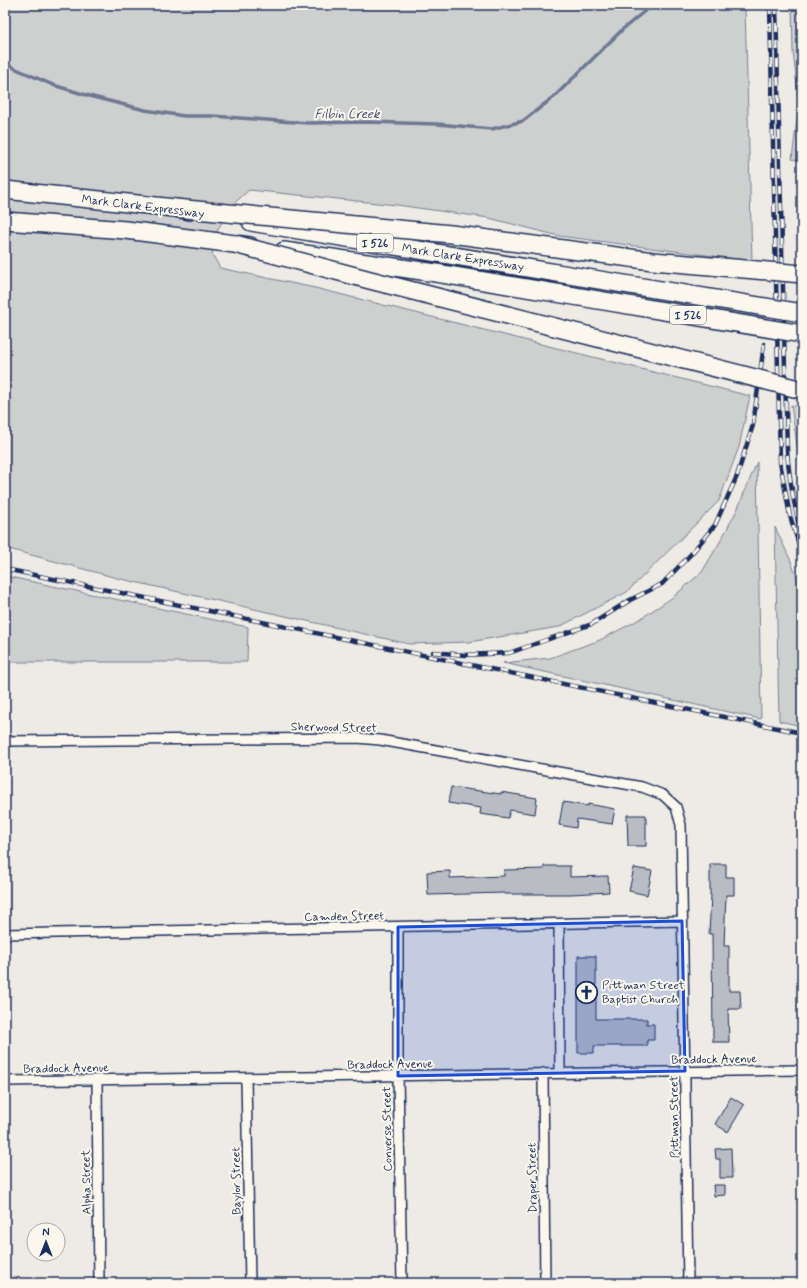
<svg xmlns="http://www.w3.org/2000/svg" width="807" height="1288" viewBox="0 0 807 1288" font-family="Mynerve,sans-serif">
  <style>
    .built { fill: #deddda }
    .green { fill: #cecfcf; stroke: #747f96 }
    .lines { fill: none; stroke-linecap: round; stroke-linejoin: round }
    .stream { stroke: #6d7892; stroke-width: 3.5 }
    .building { fill: #b9bcc3; stroke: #1b2f5e }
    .street-casing { stroke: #1b2f5e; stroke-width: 12 }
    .highway-casing { stroke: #1b2f5e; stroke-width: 20 }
    .street { stroke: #fbf7ec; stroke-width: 9 }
    .highway { stroke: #fbf7ec; stroke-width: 17 }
    .rail-casing { stroke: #1b2f5e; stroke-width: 4.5 }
    .rail { stroke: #fbf7ec; stroke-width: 3; stroke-dasharray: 9; stroke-linecap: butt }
    .highway-bridge-casing { stroke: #1b2f5e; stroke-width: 20; stroke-linecap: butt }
    .highway-bridge { stroke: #fbf7ec; stroke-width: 17 }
    .marked { fill: #1d4ed8; fill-opacity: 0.2; stroke: #1d4ed8; stroke-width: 3; stroke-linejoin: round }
    .labels { text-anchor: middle; stroke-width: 4; stroke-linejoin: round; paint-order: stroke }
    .shield { fill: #fbf7ec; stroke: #5e6b89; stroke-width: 1 }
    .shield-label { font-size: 11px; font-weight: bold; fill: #1b2f5e }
    .street-label { font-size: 12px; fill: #1b2f5e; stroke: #fbf7ec }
    .poi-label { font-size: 12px; fill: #1b2f5e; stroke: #fbf7ec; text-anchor: start }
    .water-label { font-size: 13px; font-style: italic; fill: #445378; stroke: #fbf7ec }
  </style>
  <rect width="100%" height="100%" fill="#eeebe4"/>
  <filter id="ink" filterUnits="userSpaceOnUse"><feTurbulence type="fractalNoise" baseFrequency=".025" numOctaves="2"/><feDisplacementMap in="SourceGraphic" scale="8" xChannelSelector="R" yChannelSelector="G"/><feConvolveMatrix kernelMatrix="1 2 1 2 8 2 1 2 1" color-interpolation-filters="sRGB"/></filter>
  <g filter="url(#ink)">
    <path class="built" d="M5 860H11V934H5Z"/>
    <path class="green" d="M5 5H745L752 261 559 236 489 218 397 205 249 190 232 205 218 229 212 254 220 268 315 288 750 396 739 447 719 501 627 592 559 627 469 642 409 644 117 578 5 548Z
      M792 5H802V161L792 159 799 103 793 52Z
      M791 405 802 408V479Z
      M757 462 761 719 503 663 550 658 600 640 640 619 673 597 702 572 721 540 737 510Z
      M775 527 790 559 802 592V726L779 721Z
      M5 576 248 627 247 662H5Z"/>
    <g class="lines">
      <path class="stream" d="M5 64 53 85 93 97 145 110 184 116H212L308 123 367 122 437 124 492 129 523 121 555 96 623 29 652 5"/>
    </g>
    <path class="building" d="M451 787 501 794V792L537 798 535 814 510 810 508 818 480 814 481 808 448 803Z
      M563 802 588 806V804L615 809 612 824 577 819 576 828 559 825Z
      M627 815H646V846H628Z
      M710 864H726V877H734V895H726L724 946H729V991H740L741 1009H728L729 1042H713L712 934H709L711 895H710Z
      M544 866H570V877L608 876 609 892 571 894H505V893L428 895 427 872 450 871V878L504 876V870L544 869Z
      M634 868 652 871 647 895 629 891Z
      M578 956H596V1019H647V1024H654V1040H647V1046H594V1053H578Z
      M731 1097 744 1105 728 1132 715 1124Z
      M731 1148 732 1178H720V1159H716L715 1149Z
      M713 1185H725V1195L714 1196Z"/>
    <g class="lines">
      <defs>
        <path id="street" d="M5 741 357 738 380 740 642 787 663 795 676 807 681 825 688 1283
          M559 924 560 1073
          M398 927V1076L402 1283
          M5 934 682 921
          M543 1073 545 1283
          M246 1078 250 1283
          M97 1080 99 1283
          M5 1081 802 1070"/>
        <path id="highway" d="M5 190 175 208 190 211
          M5 221 126 230 250 246
          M251 222 575 276
          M284 251 436 273 574 296"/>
      </defs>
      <use href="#street" class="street-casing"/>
      <use href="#highway" class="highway-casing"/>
      <use href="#street" class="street"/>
      <use href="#highway" class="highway"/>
      <defs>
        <path id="rail" d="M770 5 780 462 790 516 802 554
          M776 5 787 450C789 480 795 509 802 538
          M5 569 802 733
          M433 652 465 655 509 653 592 624 630 600 662 584 691 554 715 525 737 476 753 425 764 344"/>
      </defs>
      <use href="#rail" class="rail-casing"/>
      <use href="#rail" class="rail"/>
      <defs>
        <path id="highway-bridge" d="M175 208 451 234 653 261 802 274
          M235 244 370 280 802 390
          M575 276 802 313
          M574 296 802 334"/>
      </defs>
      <use href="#highway-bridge" class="highway-bridge-casing"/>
      <use href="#highway-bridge" class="highway-bridge"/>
    </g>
  </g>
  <path class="marked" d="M682 921 685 1071 398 1076V927Z"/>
  <defs>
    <symbol id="church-ring" viewBox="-11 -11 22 22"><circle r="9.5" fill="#fbf7ec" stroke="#1b2f5e" stroke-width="1.5"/><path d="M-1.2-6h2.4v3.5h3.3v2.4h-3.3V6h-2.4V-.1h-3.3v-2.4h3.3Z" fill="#1b2f5e"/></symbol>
  </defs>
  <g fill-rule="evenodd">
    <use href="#church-ring" x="574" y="980" width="25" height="25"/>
  </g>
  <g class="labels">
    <g class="shield">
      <rect x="357" y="234" width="36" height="18" rx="3"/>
      <rect x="670" y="306" width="36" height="18" rx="3"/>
    </g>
    <g class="shield-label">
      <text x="375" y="247">I 526</text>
      <text x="688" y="319">I 526</text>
    </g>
    <g class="street-label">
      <text transform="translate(143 206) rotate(7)" y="4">Mark Clark Expressway</text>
      <text transform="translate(463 257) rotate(9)" y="4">Mark Clark Expressway</text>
      <text transform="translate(334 727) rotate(1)" y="4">Sherwood Street</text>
      <text transform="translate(344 916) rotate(-1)" y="4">Camden Street</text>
      <text transform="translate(714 1059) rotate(-1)" y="4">Braddock Avenue</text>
      <text transform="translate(390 1064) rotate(-1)" y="4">Braddock Avenue</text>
      <text transform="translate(66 1068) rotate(-1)" y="4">Braddock Avenue</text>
      <text transform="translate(674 1117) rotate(-91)" y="4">Pittman Street</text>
      <text transform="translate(387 1129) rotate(-91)" y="4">Converse Street</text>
      <text transform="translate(532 1178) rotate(-91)" y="4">Draper Street</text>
      <text transform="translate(236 1181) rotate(-91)" y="4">Baylor Street</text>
      <text transform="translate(86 1182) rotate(-91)" y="4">Alpha Street</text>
    </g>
    <g class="poi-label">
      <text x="602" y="989">Pittman Street<tspan x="602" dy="14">Baptist Church</tspan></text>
    </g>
    <g class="water-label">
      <text x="347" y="118">Filbin Creek</text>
    </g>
  </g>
  <rect width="807" height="1288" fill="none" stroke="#fbf7ec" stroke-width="20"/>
  <rect x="10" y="10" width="787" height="1268" fill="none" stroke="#1b2f5e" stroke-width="1.5" filter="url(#ink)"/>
  <g transform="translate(46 1242)"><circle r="19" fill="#fbf7ec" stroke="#a1a7b3"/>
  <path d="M0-3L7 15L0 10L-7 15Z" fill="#1b2f5e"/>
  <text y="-6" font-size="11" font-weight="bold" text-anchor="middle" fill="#1b2f5e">N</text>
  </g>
</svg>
